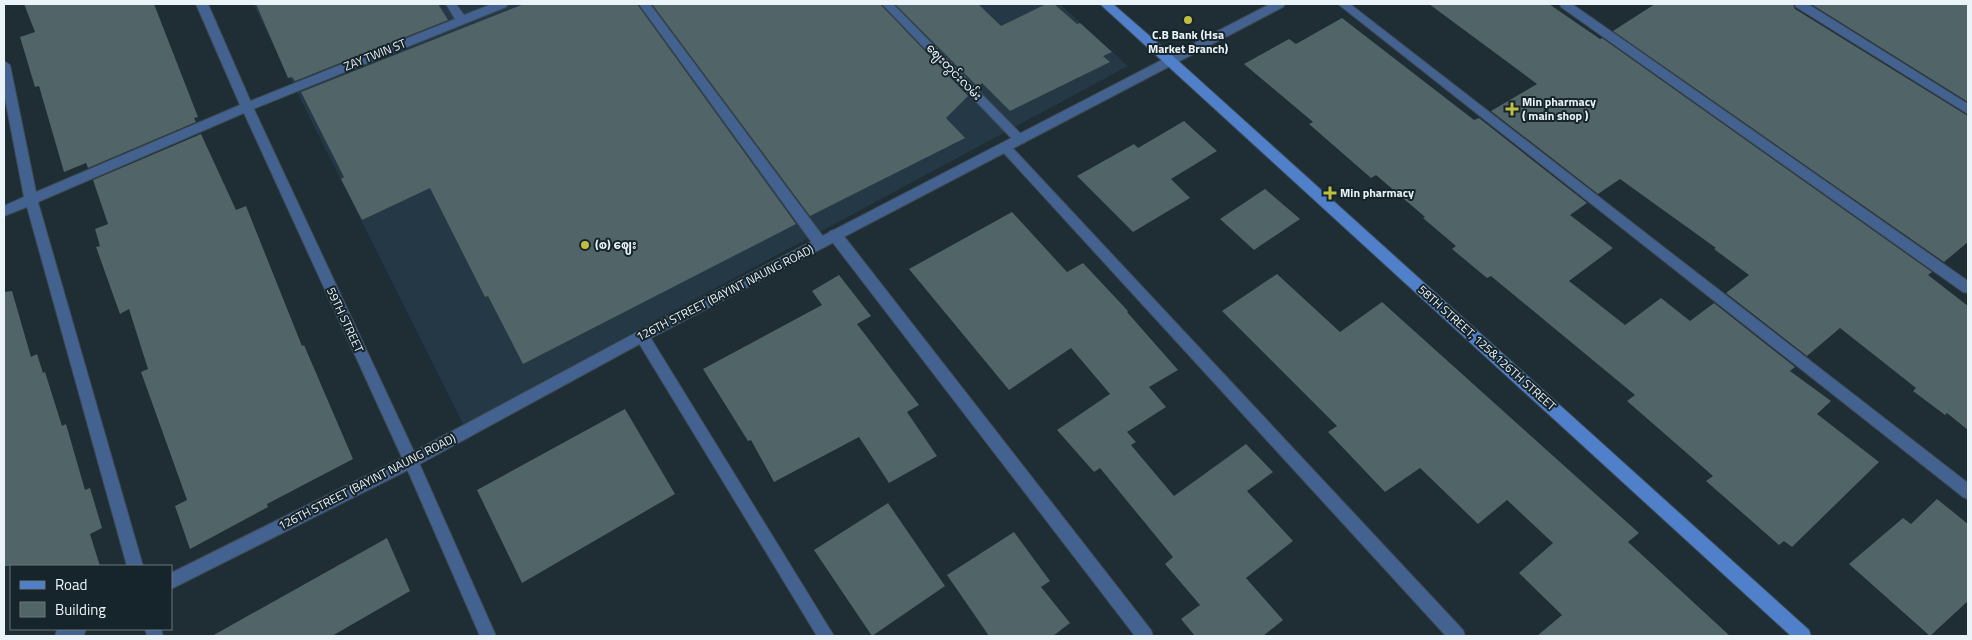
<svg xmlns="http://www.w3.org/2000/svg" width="1972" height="640" viewBox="0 0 1972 640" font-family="'Titillium Web','Noto Sans Myanmar',sans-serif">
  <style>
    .built { fill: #243945 }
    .building { fill: #516467 }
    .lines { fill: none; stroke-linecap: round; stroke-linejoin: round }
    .service-casing { stroke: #3b4950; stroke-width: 2 }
    .minor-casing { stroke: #3b4950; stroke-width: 2 }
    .tertiary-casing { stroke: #3b4950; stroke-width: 2 }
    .secondary-casing { stroke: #3b4950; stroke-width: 2 }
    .service { fill: #446290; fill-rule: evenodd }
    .minor { fill: #446290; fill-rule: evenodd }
    .tertiary { fill: #446290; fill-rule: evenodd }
    .secondary { fill: #5080ca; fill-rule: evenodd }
    .poi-dot { fill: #bfbe41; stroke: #16242b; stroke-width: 2 }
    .labels { text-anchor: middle; stroke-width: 4; stroke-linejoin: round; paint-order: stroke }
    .poi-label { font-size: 12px; font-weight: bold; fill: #eaf3f8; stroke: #16242b; text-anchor: start }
    .street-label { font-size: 12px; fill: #eaf3f8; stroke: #16242b }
  </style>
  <rect width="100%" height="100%" fill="#1f2d35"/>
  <path class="built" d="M253 4H1060L1128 66 463 424Z"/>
  <path class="building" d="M24 4H154L198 117 194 118 196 122 88 168 86 163 64 172 39 86 35 87 20 37 35 32Z
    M256 4H438L448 20 295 81 292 77 288 78Z
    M524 4H637L796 224 523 364 488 296 485 297 430 188 362 220 341 179 344 177 301 92Z
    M652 4H880L968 96 946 118 965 138 810 216Z
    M895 4H978L1001 26 1046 4H1054L1077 24 1080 23 1112 52 1103 56 1110 62 1010 111 982 83 978 87Z
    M1429 4H1549L1600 39 1602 38 1932 272 1928 275 1968 306V430L1947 413 1945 415 1913 391 1916 388 1840 328 1807 356 1726 293 1749 275 1714 249 1716 248 1620 179 1598 194 1491 111 1537 84Z
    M1655 4H1793L1795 9 1968 116V242L1944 262 1613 31Z
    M1811 4H1968V102Z
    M1342 18 1474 120 1479 118 1587 203 1570 215 1613 248 1569 281 1625 325 1661 298 1690 321 1714 303 1795 367 1790 371 1831 401 1817 414 1879 462 1792 547 1784 541 1779 545 1706 481 1713 476 1627 401 1635 395 1491 276 1487 278 1452 249 1456 246 1423 218 1425 217 1376 175 1371 178 1309 124 1313 122 1244 64 1289 39 1296 44Z
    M1184 121 1217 151 1171 179 1190 198 1133 232 1077 176 1134 144 1138 148Z
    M201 134 236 210 246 206 302 346 304 345 353 459 267 504 268 507 190 549 175 506 187 500 141 372 148 369 129 309 120 314 96 247 100 246 95 229 108 224 93 180Z
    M1265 189 1300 219 1254 250 1220 219Z
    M1012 212 1067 272 1083 263 1128 311 1127 312 1178 370 1149 387 1166 407 1127 432 1136 442 1131 445 1174 496 1246 444 1273 472 1247 491 1293 541 1246 578 1283 620 1263 636H1195L1181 619 1200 605 1165 564 1173 557 1100 468 1094 472 1057 430 1110 394 1071 348 1009 390 909 269Z
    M1277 274 1340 332 1382 302 1639 533 1628 542 1730 636H1537L1562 615 1519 573 1553 543 1507 500 1478 524 1420 468 1385 492 1328 432 1337 426 1222 311Z
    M839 275 871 316 857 324 919 405 907 412 937 456 889 483 859 437 774 482 751 440 748 441 703 369 822 305 812 291Z
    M12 291 31 357 37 354 43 373 45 372 62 426 66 424 85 490 90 488 102 528 90 534 100 566H4V292Z
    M625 409 675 494 522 583 477 490Z
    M1937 499 1968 524V601L1930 636 1849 564 1903 518 1911 524Z
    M888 503 945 586 872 636 814 550Z
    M1014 532 1050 581 1041 587 1070 623 1053 636H989L947 575Z
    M387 538 410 591 332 636H212Z"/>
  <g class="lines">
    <defs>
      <path id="service" d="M446 4H456L464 15 492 4H508L506 7 251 110 247 111 241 107 243 104 455 19Z
        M639 4H650L825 239 827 243 825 247 820 248 815 247Z
        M882 4H893L1024 137 1026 140 1024 143H1016Z"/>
      <path id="minor" d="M196 4H208L253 107 416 456 496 636H480L404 462 244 113 38 202 143 566H127L27 207 4 216V206L24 197 4 93V61L10 65 36 192 240 105Z
        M1338 4H1350L1968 483V499L1963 497Z
        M1560 4H1572L1968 281V293L1963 292 1561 7Z
        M1795 4H1808L1968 104V114L1796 7Z
        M1005 142 1009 144 1463 630 1465 636H1446L1001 150 999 147 1001 144Z
        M835 230 840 231 1151 630 1153 636H1135L830 239 828 235 830 231Z
        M642 330 647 332 834 636H817L637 340 635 336 637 332Z
        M145 629H161L163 636H147Z"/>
      <path id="tertiary" d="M1270 4H1285L1283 7 647 340 416 466 171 589V573L406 456 637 332Z
        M60 629H86L84 635 80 636H55L57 630Z"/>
      <path id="secondary" d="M1100 4H1113L1175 58 1809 630 1811 636H1791Z"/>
    </defs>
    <use href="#service" class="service-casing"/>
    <use href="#minor" class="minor-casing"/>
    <use href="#tertiary" class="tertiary-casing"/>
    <use href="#secondary" class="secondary-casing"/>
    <use href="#service" class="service"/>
    <use href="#minor" class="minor"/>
    <use href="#tertiary" class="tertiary"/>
    <use href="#secondary" class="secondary"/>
  </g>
  <g class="poi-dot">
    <circle cx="1188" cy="20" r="5"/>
    <path d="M1509.5 101.5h5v5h5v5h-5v5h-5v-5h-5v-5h5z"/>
    <path d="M1327.5 185.5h5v5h5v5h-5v5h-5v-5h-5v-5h5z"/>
    <circle cx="585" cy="245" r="5"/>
  </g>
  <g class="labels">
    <g class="poi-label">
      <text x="1188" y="39" text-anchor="middle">C.B Bank (Hsa<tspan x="1188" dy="14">Market Branch)</tspan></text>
      <text x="1522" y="106">Min pharmacy<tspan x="1522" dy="14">( main shop )</tspan></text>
      <text x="1340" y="197">Min pharmacy</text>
      <text x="595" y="249">(စ) ဈေး</text>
    </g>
    <g class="street-label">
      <text transform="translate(375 55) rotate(-22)" y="4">ZAY TWIN ST</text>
      <text transform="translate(954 72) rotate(46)" y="4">ဈေးတွင်းလမ်း</text>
      <text transform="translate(725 293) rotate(-27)" y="4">126TH STREET (BAYINT NAUNG ROAD)</text>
      <text transform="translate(345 320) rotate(65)" y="4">59TH STREET</text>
      <text transform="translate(1487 348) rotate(42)" y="4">58TH STREET, 125&amp;126TH STREET</text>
      <text transform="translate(367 482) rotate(-27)" y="4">126TH STREET (BAYINT NAUNG ROAD)</text>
    </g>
  </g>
  <rect width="1972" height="640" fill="none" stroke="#eaf3f8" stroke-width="10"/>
  <rect x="10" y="565" width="162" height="65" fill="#16242b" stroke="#6b777d"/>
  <rect x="20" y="581" width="25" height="8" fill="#5080ca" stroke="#6b777d"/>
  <text x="55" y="590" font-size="15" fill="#eaf3f8">Road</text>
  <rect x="20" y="602" width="25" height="15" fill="#516467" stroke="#6b777d"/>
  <text x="55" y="615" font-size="15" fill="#eaf3f8">Building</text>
</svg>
